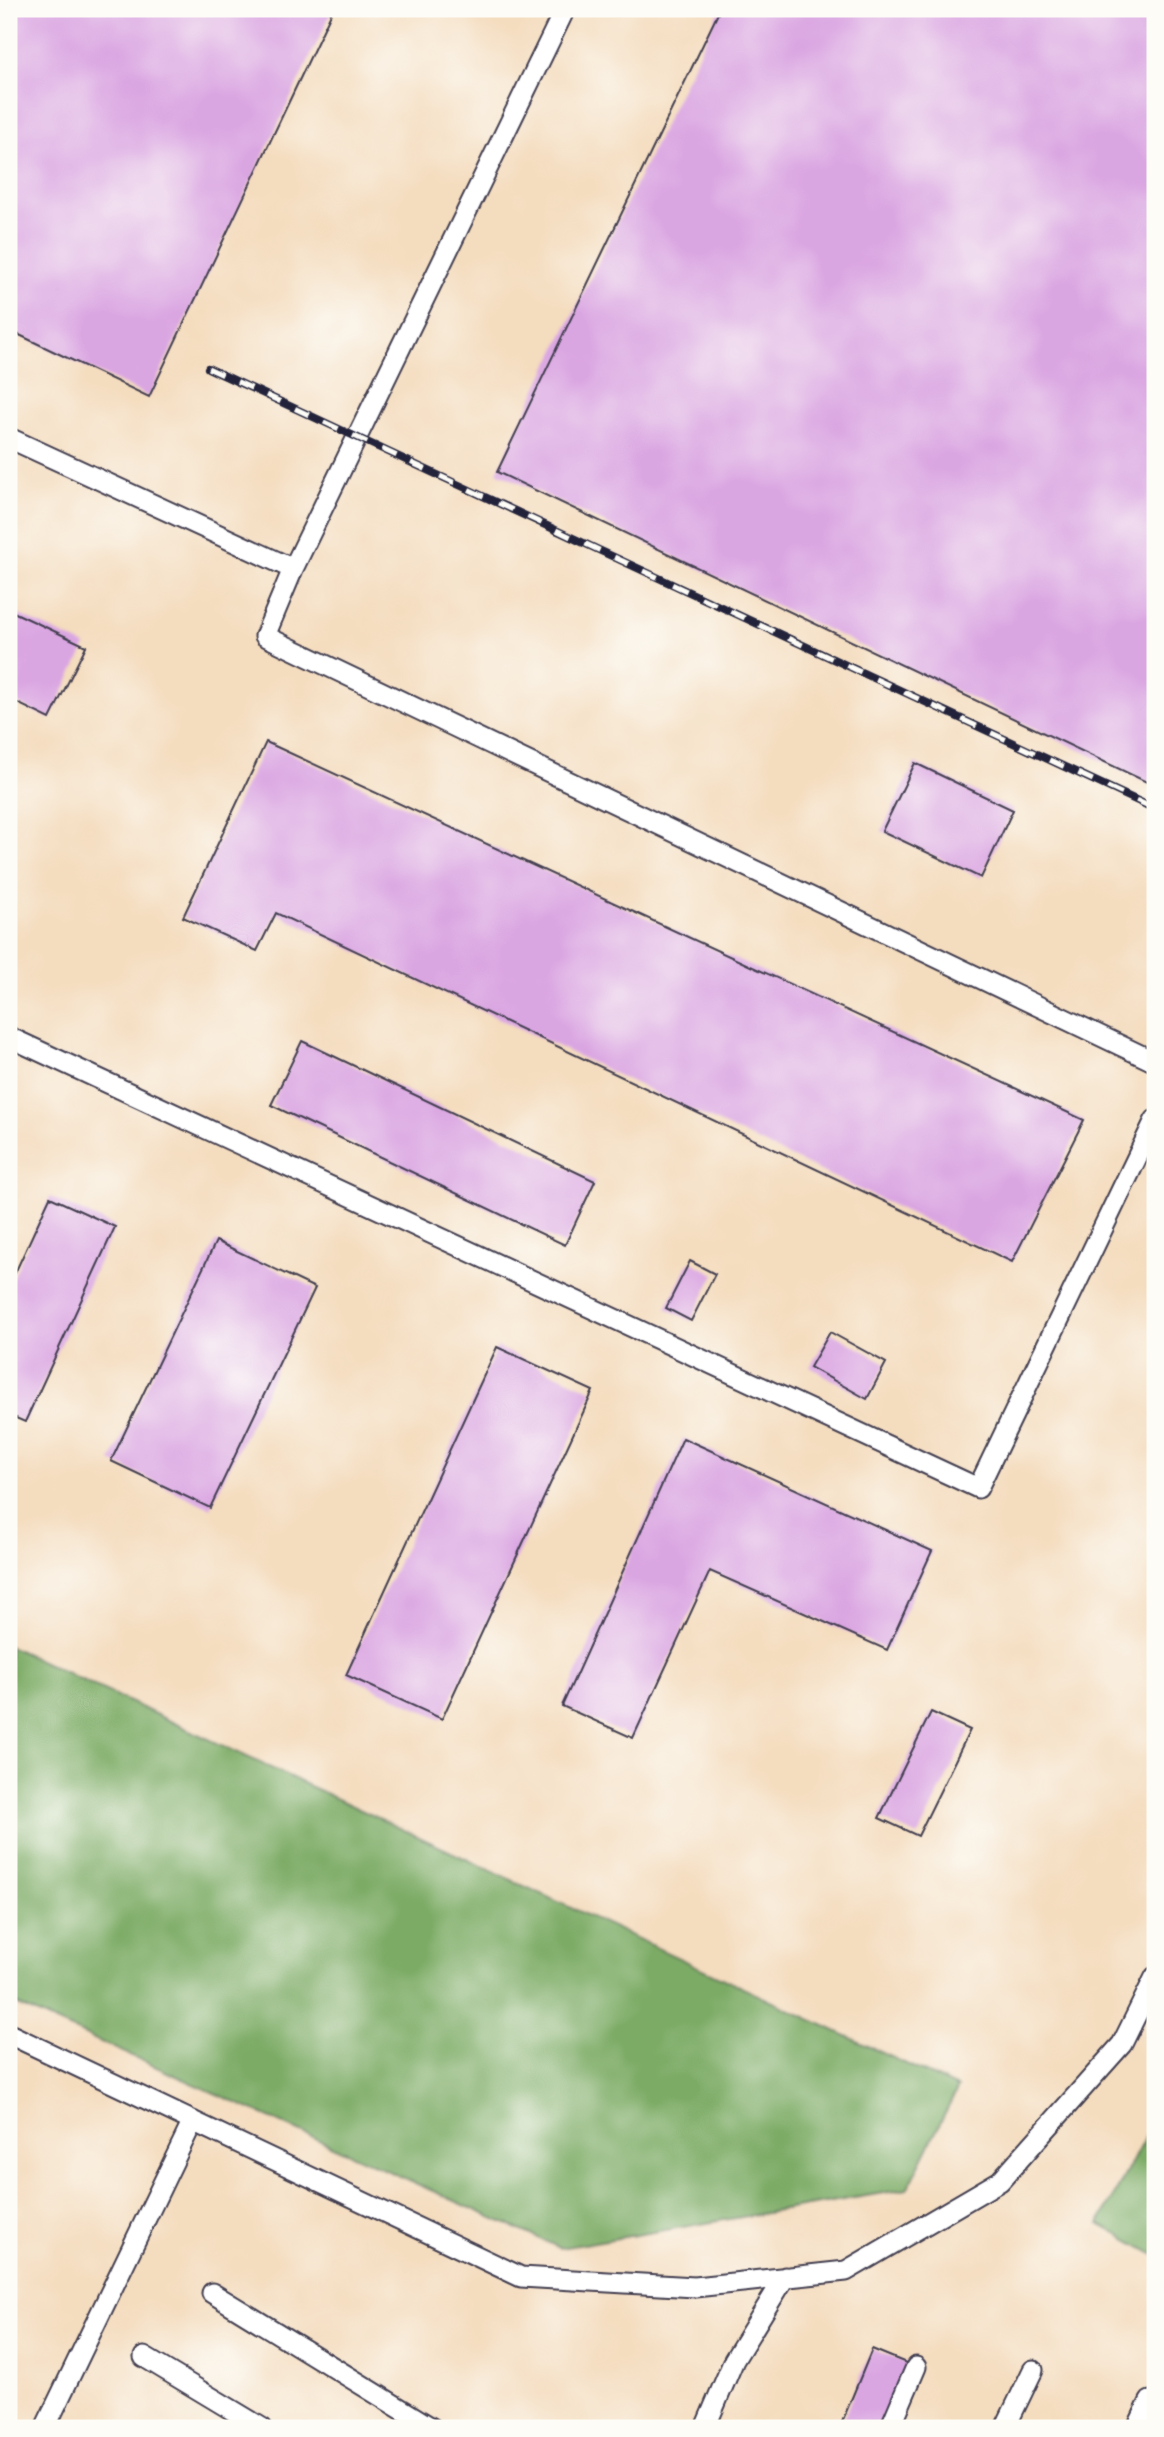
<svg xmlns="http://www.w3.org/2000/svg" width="1164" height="2437" viewBox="0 0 1164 2437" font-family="'Balsamiq Sans',sans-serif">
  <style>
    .forest { fill: #7bab65; stroke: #4e6650; stroke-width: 2 }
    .building { fill: #daa6e2 }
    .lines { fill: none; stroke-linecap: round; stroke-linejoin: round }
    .lane-casing { stroke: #423e4f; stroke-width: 23 }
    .lane { stroke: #fff; stroke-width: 19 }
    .rail-casing { stroke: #22223b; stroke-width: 8 }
    .rail { stroke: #fdfcf7; stroke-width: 5; stroke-dasharray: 16; stroke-linecap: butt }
  </style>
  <rect width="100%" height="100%" fill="#fdfcf7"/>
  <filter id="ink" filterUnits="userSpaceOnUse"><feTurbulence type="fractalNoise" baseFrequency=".0143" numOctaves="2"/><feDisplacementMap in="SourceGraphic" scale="14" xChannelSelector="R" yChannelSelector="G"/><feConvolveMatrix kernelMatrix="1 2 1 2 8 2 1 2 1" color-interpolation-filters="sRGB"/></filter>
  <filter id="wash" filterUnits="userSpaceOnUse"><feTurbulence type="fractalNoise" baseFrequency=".00686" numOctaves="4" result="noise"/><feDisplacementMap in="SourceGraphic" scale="28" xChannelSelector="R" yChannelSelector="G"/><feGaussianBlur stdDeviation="1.57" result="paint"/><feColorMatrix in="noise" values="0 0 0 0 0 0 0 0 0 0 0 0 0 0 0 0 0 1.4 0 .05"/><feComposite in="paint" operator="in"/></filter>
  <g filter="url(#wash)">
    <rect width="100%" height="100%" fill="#f4dcbe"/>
    <path class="forest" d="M9 1646 958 2088 907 2189 560 2248 9 2001Z
      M1155 2118V2255L1099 2224Z"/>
    <g id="blocks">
      <path class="building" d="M9 9H333L149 397 9 330Z
        M720 9H1155V786L497 472Z
        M9 610 86 646 50 719 9 699Z
        M266 742 1084 1120 1012 1262 276 913 257 951 183 917Z
        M915 763 1013 810 981 878 882 831Z
        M302 1041 595 1181 565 1245 271 1105Z
        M50 1197 115 1227 25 1422 9 1415V1286Z
        M216 1241 315 1288 210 1508 111 1461Z
        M690 1261 715 1274 691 1321 666 1308Z
        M830 1332 886 1363 867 1399 810 1367Z
        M497 1347 593 1391 442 1719 346 1675Z
        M683 1438 932 1551 887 1650 710 1571 633 1738 562 1706Z
        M931 1712 970 1730 918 1836 879 1818Z
        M872 2349 916 2367 890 2428H857L842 2422Z"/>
    </g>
  </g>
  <g filter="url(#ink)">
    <use href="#blocks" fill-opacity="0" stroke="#423e4f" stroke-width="2"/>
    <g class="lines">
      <defs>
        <path id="lane" d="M565 9 293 569 265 636 1155 1062
          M9 438 293 569
          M9 1037 978 1488 1155 1120
          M9 2034 521 2277 695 2287 846 2271 1000 2181 1122 2044 1155 1977
          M212 2293 432 2428
          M144 2357 262 2428
          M45 2428 193 2121
          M705 2428 734 2360 785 2277
          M890 2428 916 2367
          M1005 2428 1033 2370
          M1137 2428 1150 2401"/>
      </defs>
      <use href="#lane" class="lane-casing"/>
      <use href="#lane" class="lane"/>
      <defs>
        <path id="rail" d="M208 368 1155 809"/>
      </defs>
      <use href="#rail" class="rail-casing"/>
      <use href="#rail" class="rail"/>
    </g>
  </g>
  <rect width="1164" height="2437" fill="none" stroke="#fdfcf7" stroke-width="35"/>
</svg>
